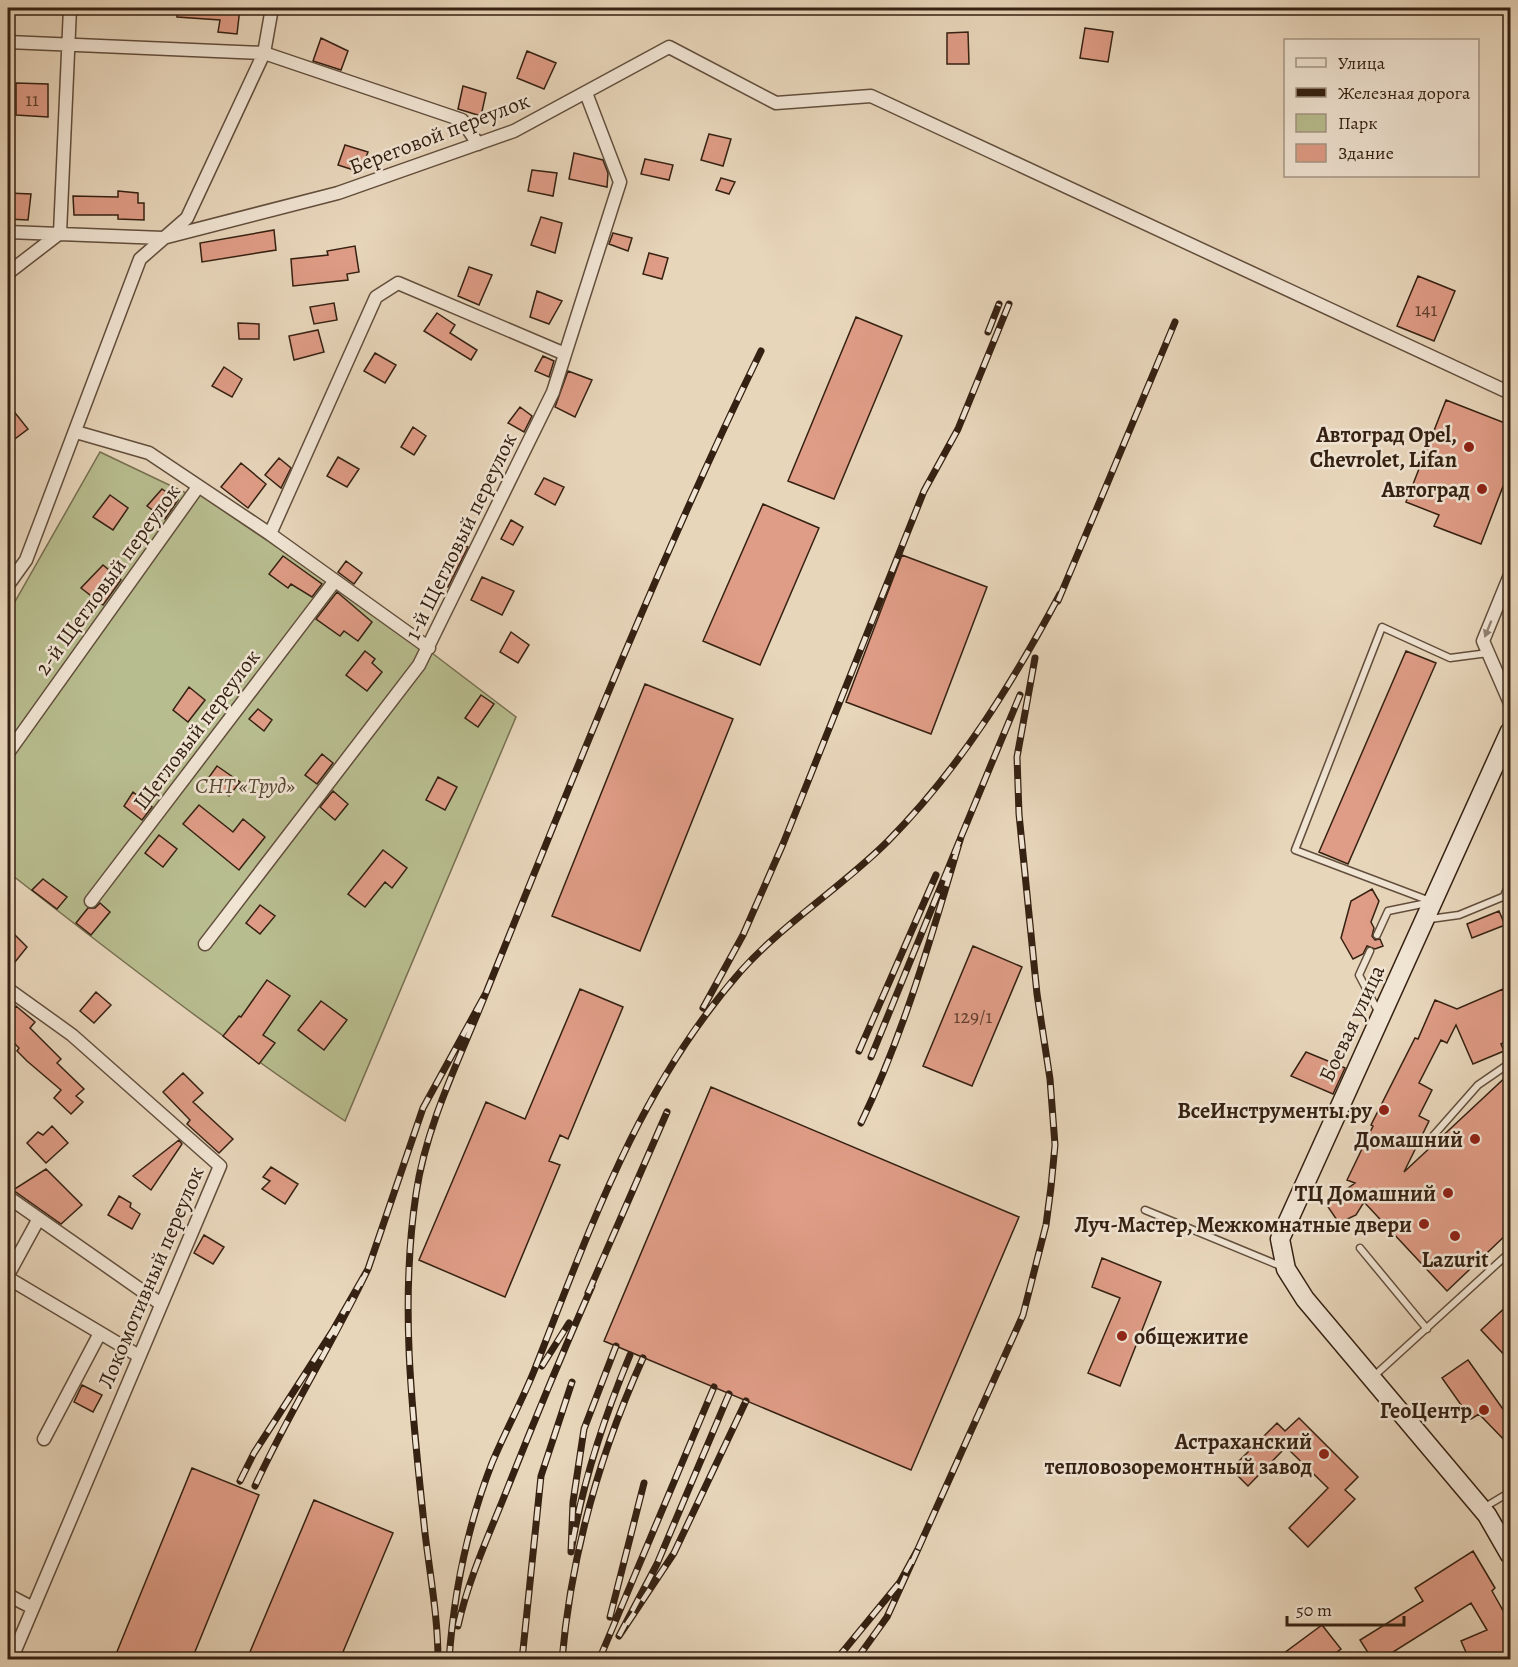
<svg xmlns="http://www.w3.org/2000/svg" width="1518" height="1667" viewBox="0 0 1518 1667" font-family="Alegreya,serif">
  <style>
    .green { fill: #b8bd8f; stroke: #766f50; stroke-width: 1.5 }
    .building { fill: #df9c86; stroke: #352112; stroke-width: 1.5 }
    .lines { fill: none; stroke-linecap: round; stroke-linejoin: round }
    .lane-casing { stroke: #624e3c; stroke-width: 9 }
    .street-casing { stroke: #624e3c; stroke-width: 15 }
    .secondary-casing { stroke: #352112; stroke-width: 21 }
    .lane { stroke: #f0e4d3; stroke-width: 6 }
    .street { stroke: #f0e4d3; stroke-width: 12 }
    .secondary { stroke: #f0e4d3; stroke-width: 18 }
    .rail-casing { stroke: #352112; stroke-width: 7 }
    .rail { stroke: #f0e4d3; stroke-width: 4.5; stroke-dasharray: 14; stroke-linecap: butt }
    .oneway { fill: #928272 }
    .poi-dot { fill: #8f2418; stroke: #f0e4d3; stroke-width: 2 }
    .labels { text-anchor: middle; stroke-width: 5; stroke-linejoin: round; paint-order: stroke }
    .number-label { font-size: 20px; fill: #60402f }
    .street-label { font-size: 22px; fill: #352112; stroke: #f0e4d3 }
    .poi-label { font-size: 22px; font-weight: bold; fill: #352112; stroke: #f0e4d3; text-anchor: end }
    .park-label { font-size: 22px; font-style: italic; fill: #564831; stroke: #f0e4d3 }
  </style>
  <rect width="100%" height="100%" fill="#e8d6bb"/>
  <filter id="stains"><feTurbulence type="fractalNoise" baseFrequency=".00333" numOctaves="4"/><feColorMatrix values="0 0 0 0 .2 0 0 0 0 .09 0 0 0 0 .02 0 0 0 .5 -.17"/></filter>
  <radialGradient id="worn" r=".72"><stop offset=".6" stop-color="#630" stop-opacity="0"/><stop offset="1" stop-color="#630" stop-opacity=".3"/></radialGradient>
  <path class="green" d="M100 452 186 493 199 494 432 653 516 717 345 1121C228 1043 118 958 8 872V614Z"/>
  <path class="building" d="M177 8H240L237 34 218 32 220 20 177 17Z
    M1085 28 1113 32 1108 62 1080 58Z
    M968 32 969 64H947V33Z
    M321 38 348 51 341 70 313 61Z
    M527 51 556 63 544 89 517 78Z
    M16 83 48 84V117L16 115Z
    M463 86 486 93 481 116 458 109Z
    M709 134 731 139 723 166 701 160Z
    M345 145 368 152 360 172 338 165Z
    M574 153 603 160 608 173 607 187 569 179Z
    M645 159 673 165 669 180 641 174Z
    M532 170 557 173 553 196 528 191Z
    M721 178 735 182 729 194 716 190Z
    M118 191 138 193V203H144V220L118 219V215H74L73 196 118 197Z
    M8 193 31 194 28 220 8 219Z
    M541 217 562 223 555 253 531 245Z
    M274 230 276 250 202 262 200 243Z
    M613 233 632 238 628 251 609 244Z
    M355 246 359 272 347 274 348 280 293 286 291 259 328 255 327 251Z
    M649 253 668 258 662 279 643 274Z
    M469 267 492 275 479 305 458 296Z
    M1418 276 1455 291 1434 341 1397 326Z
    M537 291 562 301 549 324 530 317Z
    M334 303 337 320 314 324 310 307Z
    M437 313 455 325 450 333 477 350 471 360 424 331Z
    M856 317 902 336 834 499 788 481Z
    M238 323 259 324V339H239Z
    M318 330 324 352 294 360 289 336Z
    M375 353 396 365 385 383 364 371Z
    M543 356 554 361 549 377 535 371Z
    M224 367 242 379 232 397 212 386Z
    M568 371 592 380 575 417 555 407Z
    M1446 400 1510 425V468L1481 544 1434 526 1439 515 1406 502Z
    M8 404 28 429 8 444Z
    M520 407 532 416 524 432 508 423Z
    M413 427 426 436 414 455 401 447Z
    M338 457 359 469 347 487 327 476Z
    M279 458 291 468 281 488 265 475Z
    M241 463 266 484 248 508 221 487Z
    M544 478 564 487 555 505 535 494Z
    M162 489 178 500 165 519 147 506Z
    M110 495 128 508 113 530 93 517Z
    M763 504 819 528 760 665 703 641Z
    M511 520 523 527 513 545 501 539Z
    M456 541 468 547 448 587 436 581Z
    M902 555 987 587 931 734 846 702Z
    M283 556 322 584 312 597 291 584 288 588 269 574Z
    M346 561 362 573 354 584 338 572Z
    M103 565 121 580 103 605 81 588Z
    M482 577 514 591 502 615 471 600Z
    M337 592 372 622 358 641 344 631 340 636 316 619Z
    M511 632 529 645 518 663 500 652Z
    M365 651 375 659 372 663 382 672 367 691 346 675Z
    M1406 651 1436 663 1348 864 1319 852Z
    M645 684 733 719 640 951 552 916Z
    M189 687 205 700 188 722 173 710Z
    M481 695 494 704 478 727 465 718Z
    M258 709 272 720 264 731 249 719Z
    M322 754 333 763 317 784 305 775Z
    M217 766 240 782 229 796 207 780Z
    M438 777 457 787 445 810 426 800Z
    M333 791 348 804 335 820 320 807Z
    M133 792 152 807 142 820 124 806Z
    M199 805 233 832 243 819 265 837 239 870 183 824Z
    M159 835 177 849 163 867 145 853Z
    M383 850 407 868 392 888 385 882 365 907 348 894Z
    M43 879 67 897 57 909 32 890Z
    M1372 889 1379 901 1371 922 1374 928 1372 936 1375 940 1380 939 1383 946 1375 949 1367 946 1363 954 1353 959 1341 938 1351 901Z
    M100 903 110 912 91 935 76 923 88 908H95Z
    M260 905 275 916 260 934 246 923Z
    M1499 911 1505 925 1472 938 1467 924Z
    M8 928 27 947 15 962 8 956Z
    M973 946 1022 967 972 1086 923 1066Z
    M267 980 290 996 263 1035 275 1043 259 1064 223 1036 239 1016 241 1017Z
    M580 989 623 1007 568 1139 560 1135 549 1161 560 1165 505 1297 419 1260 486 1102 525 1119Z
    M1503 989 1510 1006V1040L1501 1044 1504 1051 1473 1064 1456 1025 1447 1043 1441 1040 1419 1083 1432 1090 1419 1116 1429 1121 1404 1172 1510 1073V1231L1447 1291 1364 1202 1356 1215 1339 1223 1326 1204 1355 1183 1347 1180 1373 1126 1371 1125 1415 1038 1418 1039 1435 1000 1457 1009Z
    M96 992 111 1005 94 1023 80 1011Z
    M321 1001 347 1020 324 1050 298 1030Z
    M16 1006 35 1022 30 1028 61 1059 57 1063 84 1089 76 1096 83 1102 71 1114 54 1098 61 1090 27 1061 17 1051 19 1048 8 1037V1017Z
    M1306 1052 1345 1068 1333 1094 1291 1076Z
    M183 1073 203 1093 193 1102 233 1139 219 1153 187 1124 190 1120 163 1092Z
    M711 1087 1019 1217 911 1470 604 1341Z
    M52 1126 68 1143 46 1163 27 1143 38 1132 43 1135Z
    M179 1140 182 1144 151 1190 133 1176Z
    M271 1167 298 1184 285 1204 262 1189 270 1181 263 1177Z
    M46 1169 82 1205 61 1224 13 1190Z
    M119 1196 131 1203 130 1207 140 1214 132 1229 108 1215Z
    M204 1235 224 1247 213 1264 194 1253Z
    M1102 1258 1161 1282 1120 1386 1088 1373 1120 1298 1092 1287Z
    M1510 1303V1361L1481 1330Z
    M1468 1360 1510 1419V1446L1479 1414 1471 1419 1442 1378Z
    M82 1385 102 1395 93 1412 74 1402Z
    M1299 1418 1358 1477 1345 1490 1355 1499 1308 1547 1289 1528 1328 1488 1286 1447 1248 1486 1231 1469 1277 1423 1285 1431Z
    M192 1468 259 1495 192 1659H114Z
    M314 1500 393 1533 340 1659H247Z
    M1473 1551 1495 1588 1492 1591 1510 1623V1659H1469L1461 1641 1487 1630 1471 1603 1382 1659H1372L1360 1640 1423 1601 1415 1588Z
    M1322 1625 1341 1649 1327 1659H1276Z"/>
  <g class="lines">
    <defs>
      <path id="lane" d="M1504 896 1510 882
        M1430 901 1295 850 1382 627 1450 658 1488 653
        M1430 919 1459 915 1510 894
        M1377 935 1388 911 1427 903
        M1370 951 1359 975 1379 1013
        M1433 1136 1478 1085 1510 1063
        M1145 1210 1283 1267
        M1360 1248 1427 1329
        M1373 1377 1510 1252
        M1485 1507 1510 1492"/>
      <path id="street" d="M8 42 264 53 462 120 478 144
        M8 232 163 238 338 193 514 131 669 47 776 103 871 96 1510 393
        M8 273 60 233 70 8
        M76 432 149 453 270 534 429 648
        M270 534 376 297 398 283 565 354
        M1510 575 1483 641 1510 703
        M8 585 26 560 140 259 187 218 264 53 272 8
        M8 753 198 487
        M91 901 334 582
        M205 944 419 665 553 392 620 182 586 93
        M8 989 72 1035 220 1166 11 1660
        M8 1197 161 1304
        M8 1275 38 1220
        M8 1278 139 1356
        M44 1439 100 1333
        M8 1595 33 1608"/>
      <path id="secondary" d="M1510 731 1280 1239 1286 1269 1305 1299 1487 1515 1510 1555"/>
    </defs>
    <use href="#lane" class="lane-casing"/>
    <use href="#street" class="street-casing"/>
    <use href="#secondary" class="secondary-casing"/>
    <use href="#lane" class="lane"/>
    <use href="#street" class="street"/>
    <use href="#secondary" class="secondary"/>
    <defs>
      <path id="rail" d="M988 332 999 304
        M1058 601 1175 322
        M961 837 1020 695
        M486 993C573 777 659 560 761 351
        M703 1008 743 935 783 844 924 491 958 429 1009 304
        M859 1051 936 875
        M861 1123C905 1031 932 934 961 837L871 1057
        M368 1269 423 1108 486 993C460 1058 426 1125 416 1194 399 1307 413 1420 425 1533 430 1575 438 1617 438 1660
        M588 1293 667 1112
        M616 1346 584 1429 573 1502 571 1552C582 1483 603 1420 630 1355
        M542 1366 569 1323
        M729 1394 657 1564 619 1636 674 1553 746 1401
        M240 1481 254 1453 332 1332 368 1269C333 1343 289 1412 255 1486
        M918 1549 1023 1315 1046 1225 1051 1187 1055 1145 1050 1079 1037 994 1019 814 1017 757 1035 658
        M610 1617 644 1483
        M458 1626C468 1581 487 1539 504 1497 532 1426 561 1356 592 1286
        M449 1660C454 1591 467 1527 492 1463 505 1432 521 1403 534 1371 590 1229 638 1088 741 971 785 922 842 887 888 841 960 768 1012 684 1060 594
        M522 1660 541 1476 572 1382
        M562 1660C571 1555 600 1453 643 1358
        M599 1660 714 1387
        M836 1660 900 1582 918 1549 887 1617 856 1660"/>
    </defs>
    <use href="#rail" class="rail-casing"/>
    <use href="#rail" class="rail"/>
  </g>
  <defs><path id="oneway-solid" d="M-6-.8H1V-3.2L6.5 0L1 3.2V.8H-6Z" transform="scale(1.5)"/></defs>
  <use class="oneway" href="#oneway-solid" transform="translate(1488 629) rotate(112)"/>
  <g class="poi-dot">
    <circle cx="1469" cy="447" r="6"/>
    <circle cx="1482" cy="489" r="6"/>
    <circle cx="1384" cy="1110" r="6"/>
    <circle cx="1475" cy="1139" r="6"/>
    <circle cx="1448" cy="1193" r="6"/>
    <circle cx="1424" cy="1224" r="6"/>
    <circle cx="1455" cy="1236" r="6"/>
    <circle cx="1122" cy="1336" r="6"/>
    <circle cx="1484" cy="1410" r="6"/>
    <circle cx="1324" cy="1454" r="6"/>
  </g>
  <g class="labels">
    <g class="number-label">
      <text x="32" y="106">11</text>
      <text x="1426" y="316">141</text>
      <text x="973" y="1023">129/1</text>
    </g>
    <g class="street-label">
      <text transform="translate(439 133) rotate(-21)" y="8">Береговой переулок</text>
      <text transform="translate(460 536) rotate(-64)" y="8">1-й Щегловый переулок</text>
      <text transform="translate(107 579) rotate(-54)" y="8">2-й Щегловый переулок</text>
      <text transform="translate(196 729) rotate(-53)" y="8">Щегловый переулок</text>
      <text transform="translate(1351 1023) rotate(-65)" y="8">Боевая улица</text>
      <text transform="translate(150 1277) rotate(-67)" y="8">Локомотивный переулок</text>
    </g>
    <g class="poi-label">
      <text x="1457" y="442">Автоград Opel,<tspan x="1457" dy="25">Chevrolet, Lifan</tspan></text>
      <text x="1470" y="497">Автоград</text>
      <text x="1372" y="1118">ВсеИнструменты.ру</text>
      <text x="1463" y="1147">Домашний</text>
      <text x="1436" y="1201">ТЦ Домашний</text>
      <text x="1412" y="1232">Луч-Мастер, Межкомнатные двери</text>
      <text x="1455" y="1267" text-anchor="middle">Lazurit</text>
      <text x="1134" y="1344" text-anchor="start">общежитие</text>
      <text x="1472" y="1418">ГеоЦентр</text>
      <text x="1312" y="1449">Астраханский<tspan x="1312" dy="25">тепловозоремонтный завод</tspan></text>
    </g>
    <g class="park-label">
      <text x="245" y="793">СНТ «Труд»</text>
    </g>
  </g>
  <rect width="1518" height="1667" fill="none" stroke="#e8d6bb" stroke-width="30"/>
  <rect x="9" y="9" width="1500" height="1649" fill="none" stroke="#352112" stroke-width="3"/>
  <rect x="15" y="15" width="1488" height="1637" fill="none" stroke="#352112" stroke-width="1.5"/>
  <rect x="1284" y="39" width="195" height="138" fill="#f0e4d3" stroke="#a59686" stroke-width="1.5"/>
  <rect x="1296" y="58" width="30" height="9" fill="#f0e4d3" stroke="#a59686" stroke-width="1.5"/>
  <text x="1338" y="69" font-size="18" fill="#352112">Улица</text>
  <rect x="1296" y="88" width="30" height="9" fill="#352112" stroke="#a59686" stroke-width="1.5"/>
  <text x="1338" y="99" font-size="18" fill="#352112">Железная дорога</text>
  <rect x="1296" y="114" width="30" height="18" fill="#b8bd8f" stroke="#a59686" stroke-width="1.5"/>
  <text x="1338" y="129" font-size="18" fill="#352112">Парк</text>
  <rect x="1296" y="144" width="30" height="18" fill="#df9c86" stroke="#a59686" stroke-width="1.5"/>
  <text x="1338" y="159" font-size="18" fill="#352112">Здание</text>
  <path d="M1287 1616v9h117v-9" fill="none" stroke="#352112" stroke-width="3"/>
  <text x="1296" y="1616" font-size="18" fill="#352112" stroke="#f0e4d3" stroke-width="4.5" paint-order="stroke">50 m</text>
  <rect width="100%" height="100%" filter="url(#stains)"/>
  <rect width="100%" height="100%" fill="url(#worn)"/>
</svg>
